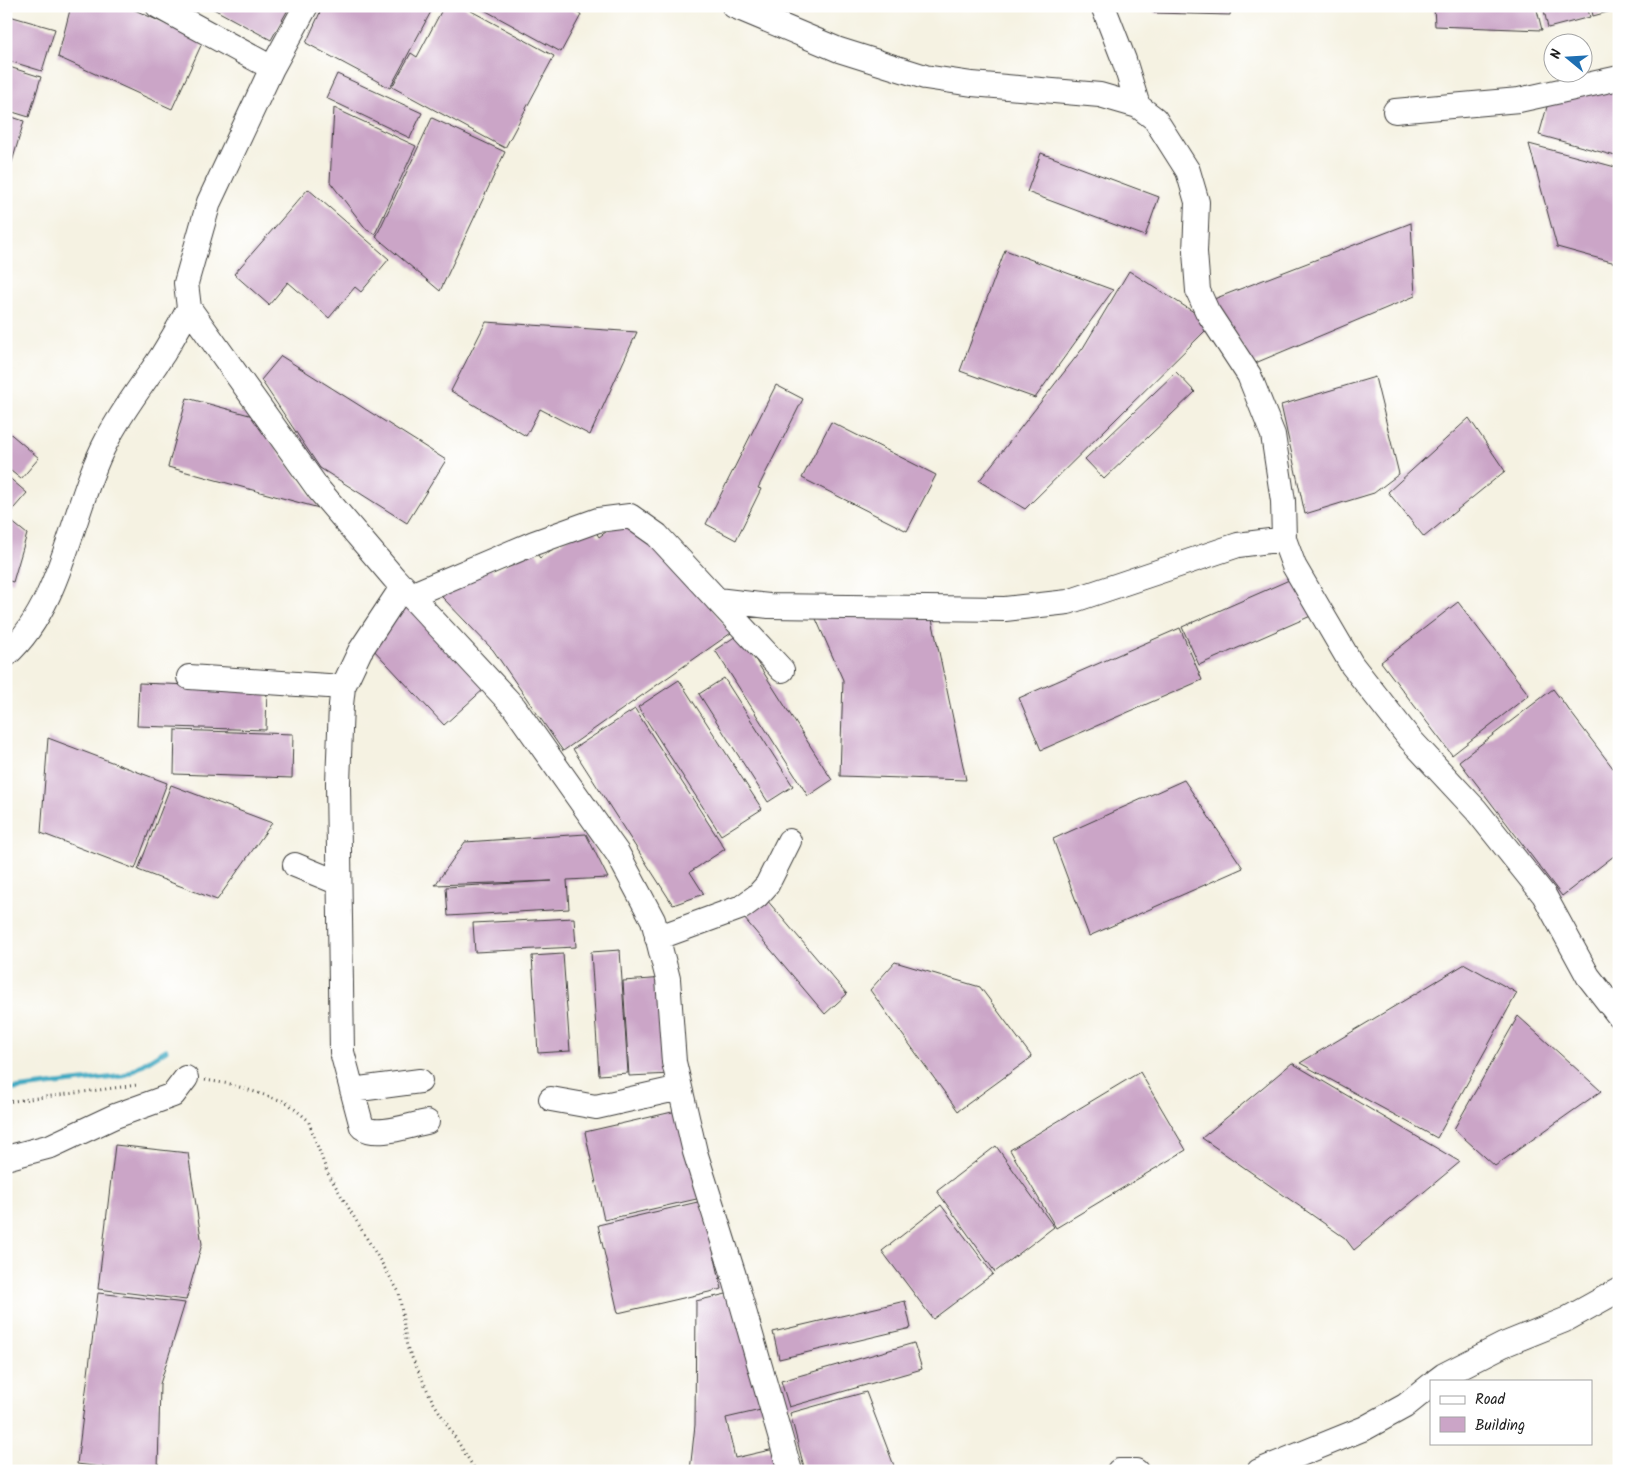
<svg xmlns="http://www.w3.org/2000/svg" width="1625" height="1477" viewBox="0 0 1625 1477" font-family="Kalam,sans-serif">
  <style>
    .lines { fill: none; stroke-linecap: round; stroke-linejoin: round }
    .stream { stroke: #42aac2; stroke-width: 5 }
    .building { fill: #cba5c7 }
    .minor-casing { stroke: #3d3c3a; stroke-width: 26 }
    .path { stroke: #3d3c3a; stroke-width: 3; stroke-dasharray: 1 4; stroke-linecap: butt }
    .minor { stroke: #fff; stroke-width: 24 }
  </style>
  <rect width="100%" height="100%" fill="#fff"/>
  <filter id="ink" filterUnits="userSpaceOnUse"><feTurbulence type="fractalNoise" baseFrequency=".02" numOctaves="2"/><feDisplacementMap in="SourceGraphic" scale="10" xChannelSelector="R" yChannelSelector="G"/><feConvolveMatrix kernelMatrix="1 2 1 2 8 2 1 2 1" color-interpolation-filters="sRGB"/></filter>
  <filter id="wash" filterUnits="userSpaceOnUse"><feTurbulence type="fractalNoise" baseFrequency=".0096" numOctaves="4" result="noise"/><feDisplacementMap in="SourceGraphic" scale="20" xChannelSelector="R" yChannelSelector="G"/><feGaussianBlur stdDeviation="1.12" result="paint"/><feColorMatrix in="noise" values="0 0 0 0 0 0 0 0 0 0 0 0 0 0 0 0 0 1.4 0 .05"/><feComposite in="paint" operator="in"/></filter>
  <g filter="url(#wash)">
    <rect width="100%" height="100%" fill="#f5f2e2"/>
    <g class="lines">
      <path class="stream" d="M6 1090 124 1076 166 1050"/>
    </g>
    <g id="blocks">
      <path class="building" d="M71 6H126L203 41 172 109 58 57Z
        M208 6H290L271 40Z
        M323 6H434L390 88 306 43Z
        M444 6H462L554 56 505 148 392 87 411 53 417 57Z
        M477 6H565L581 15 561 52Z
        M1155 6H1231L1230 15 1154 13Z
        M1434 6H1536L1542 30 1435 26Z
        M1543 6H1587L1590 17 1548 28Z
        M1591 6H1619V9L1593 16Z
        M6 15 55 29 42 71 6 60Z
        M6 66 41 77 29 117 6 110Z
        M337 74 422 113 410 138 326 98Z
        M1619 81V157L1539 135 1550 96Z
        M334 108 416 146 375 234 367 230 330 182Z
        M6 115 24 121 7 179H6Z
        M432 118 505 152 440 291 376 237Z
        M1529 144 1619 168V264L1557 247Z
        M1041 153 1159 197 1145 236 1027 192Z
        M308 189 389 259 361 292 355 287 329 318 288 282 269 305 234 274Z
        M1411 223 1415 296 1253 364 1214 299Z
        M1005 250 1113 290 1035 398 960 371Z
        M1129 271 1200 316 1206 330 1025 509 979 481 1083 348Z
        M486 322 637 332 590 435 540 409 526 436 451 391Z
        M281 356 446 460 407 523 320 468 261 380Z
        M1176 372 1195 392 1104 479 1085 459Z
        M1375 377 1399 474 1374 493 1305 514 1281 405Z
        M776 385 803 399 758 488 761 489 736 540 706 524Z
        M187 398 253 416 319 508 168 467Z
        M1469 418 1505 471 1424 537 1388 492Z
        M831 422 936 475 907 531 802 478Z
        M6 430 39 458 21 479 6 467Z
        M6 475 27 493 8 515 6 513Z
        M6 517 27 534 13 582 6 580Z
        M625 518 655 537 731 633 563 751 493 650 442 597 488 564 494 573 532 547 540 558 590 523 599 537Z
        M1296 577 1313 615 1199 665 1182 627Z
        M403 598 485 688 444 725 372 648Z
        M1458 602 1529 695 1452 755 1381 662Z
        M813 612 932 619 966 780 840 776 843 680Z
        M1180 628 1202 680 1041 750 1019 698Z
        M739 634 832 780 808 796 715 650Z
        M724 678 793 786 768 802 699 694Z
        M679 680 762 809 721 835 638 707Z
        M139 683 267 688 266 730 137 726Z
        M1553 689 1619 776V852L1562 896 1459 761Z
        M635 709 725 849 690 872 704 894 673 905 573 749Z
        M175 730 293 734 292 778 174 774Z
        M48 738 167 783 135 869 41 833Z
        M1184 780 1243 868 1089 936 1053 839Z
        M171 785 272 823 217 900 138 870Z
        M586 834 608 878 567 880 569 909 448 916 446 887 552 881 435 885 465 842Z
        M766 899 847 994 825 1014 744 918Z
        M574 918 576 947 475 952 473 923Z
        M620 950 628 1073 599 1075 591 952Z
        M563 954 570 1051 538 1053 532 956Z
        M895 962 980 987 1032 1057 958 1111 870 990Z
        M1465 964 1517 993 1437 1138 1300 1063Z
        M666 978 672 1074 629 1076 623 981Z
        M1518 1016 1601 1091 1495 1166 1454 1129Z
        M1292 1063 1460 1162 1354 1250 1345 1238 1202 1138Z
        M1140 1072 1186 1150 1056 1228 1010 1150Z
        M681 1110 701 1198 604 1220 585 1132Z
        M115 1145 188 1153 202 1244 186 1300 98 1289Z
        M996 1146 1054 1227 995 1272 937 1191Z
        M702 1201 722 1289 618 1313 598 1225Z
        M941 1205 993 1274 933 1319 882 1251Z
        M739 1291 765 1409 726 1418 735 1458 783 1447 789 1471H690L695 1425 696 1301Z
        M98 1293 185 1303 160 1384 158 1471H134L77 1464Z
        M905 1301 911 1328 779 1359 773 1332Z
        M914 1343 922 1369 789 1407 781 1381Z
        M866 1392 896 1471H805L790 1413Z"/>
    </g>
  </g>
  <g filter="url(#ink)">
    <use href="#blocks" fill-opacity="0" stroke="#3d3c3a" stroke-width="1"/>
    <g class="lines">
      <defs>
        <path id="minor" d="M158 6 272 68
          M306 6 272 68 209 202 186 283 189 308 319 490 394 578 514 707 618 854 653 920 668 979 674 1062 695 1152 734 1276 790 1471
          M734 6 839 50 925 77 972 84 1100 95 1138 106 1155 119 1188 171 1197 202 1195 252 1198 291 1207 311 1249 375 1273 435 1283 501 1284 539 1294 566 1352 665 1410 739 1476 810 1544 895 1588 976 1619 1016
          M1103 6 1124 60 1138 106
          M1395 111 1519 100 1619 78
          M403 586 360 651 343 687 341 705 338 783 342 1052 362 1127C377 1138 409 1125 427 1122
          M411 595 534 543 598 520 630 516 657 535 782 670
          M717 600 769 606 1005 609 1068 602 1238 545 1284 539
          M6 655C63 605 72 506 107 440 123 409 144 383 163 354 172 339 181 324 189 308
          M189 677 343 687
          M295 865 339 883
          M657 938 742 907 757 896 767 885 789 841
          M352 1090 420 1081
          M551 1099 596 1107 680 1088
          M6 1158 51 1146 115 1116 173 1095 186 1078
          M1436 1381 1444 1375 1503 1345 1565 1320 1619 1290
          M1119 1471H1136
          M1259 1471 1365 1428 1405 1406 1431 1385"/>
      </defs>
      <use href="#minor" class="minor-casing"/>
      <path class="path" d="M205 1080 230 1084 286 1102 308 1120 327 1172 399 1292 407 1347 432 1400 476 1471
        M6 1102 137 1085"/>
      <use href="#minor" class="minor"/>
    </g>
  </g>
  <rect width="1625" height="1477" fill="none" stroke="#fff" stroke-width="25"/>
  <rect x="1430" y="1380" width="162" height="65" fill="#ffffff" stroke="#a4a4a4"/>
  <rect x="1440" y="1396" width="25" height="8" fill="#ffffff" stroke="#a4a4a4"/>
  <text x="1475" y="1404" font-size="15" fill="#1c1c1c">Road</text>
  <rect x="1440" y="1417" width="25" height="15" fill="#cba5c7" stroke="#a4a4a4"/>
  <text x="1475" y="1430" font-size="15" fill="#1c1c1c">Building</text>
  <g transform="translate(1568 58) rotate(288)"><circle r="24" fill="#ffffff" stroke="#a4a4a4"/>
  <path d="M0-4L9 19L0 12L-9 19Z" fill="#1f6fb2"/>
  <text y="-8" font-size="14" font-weight="bold" text-anchor="middle" fill="#1c1c1c">N</text>
  </g>
</svg>
